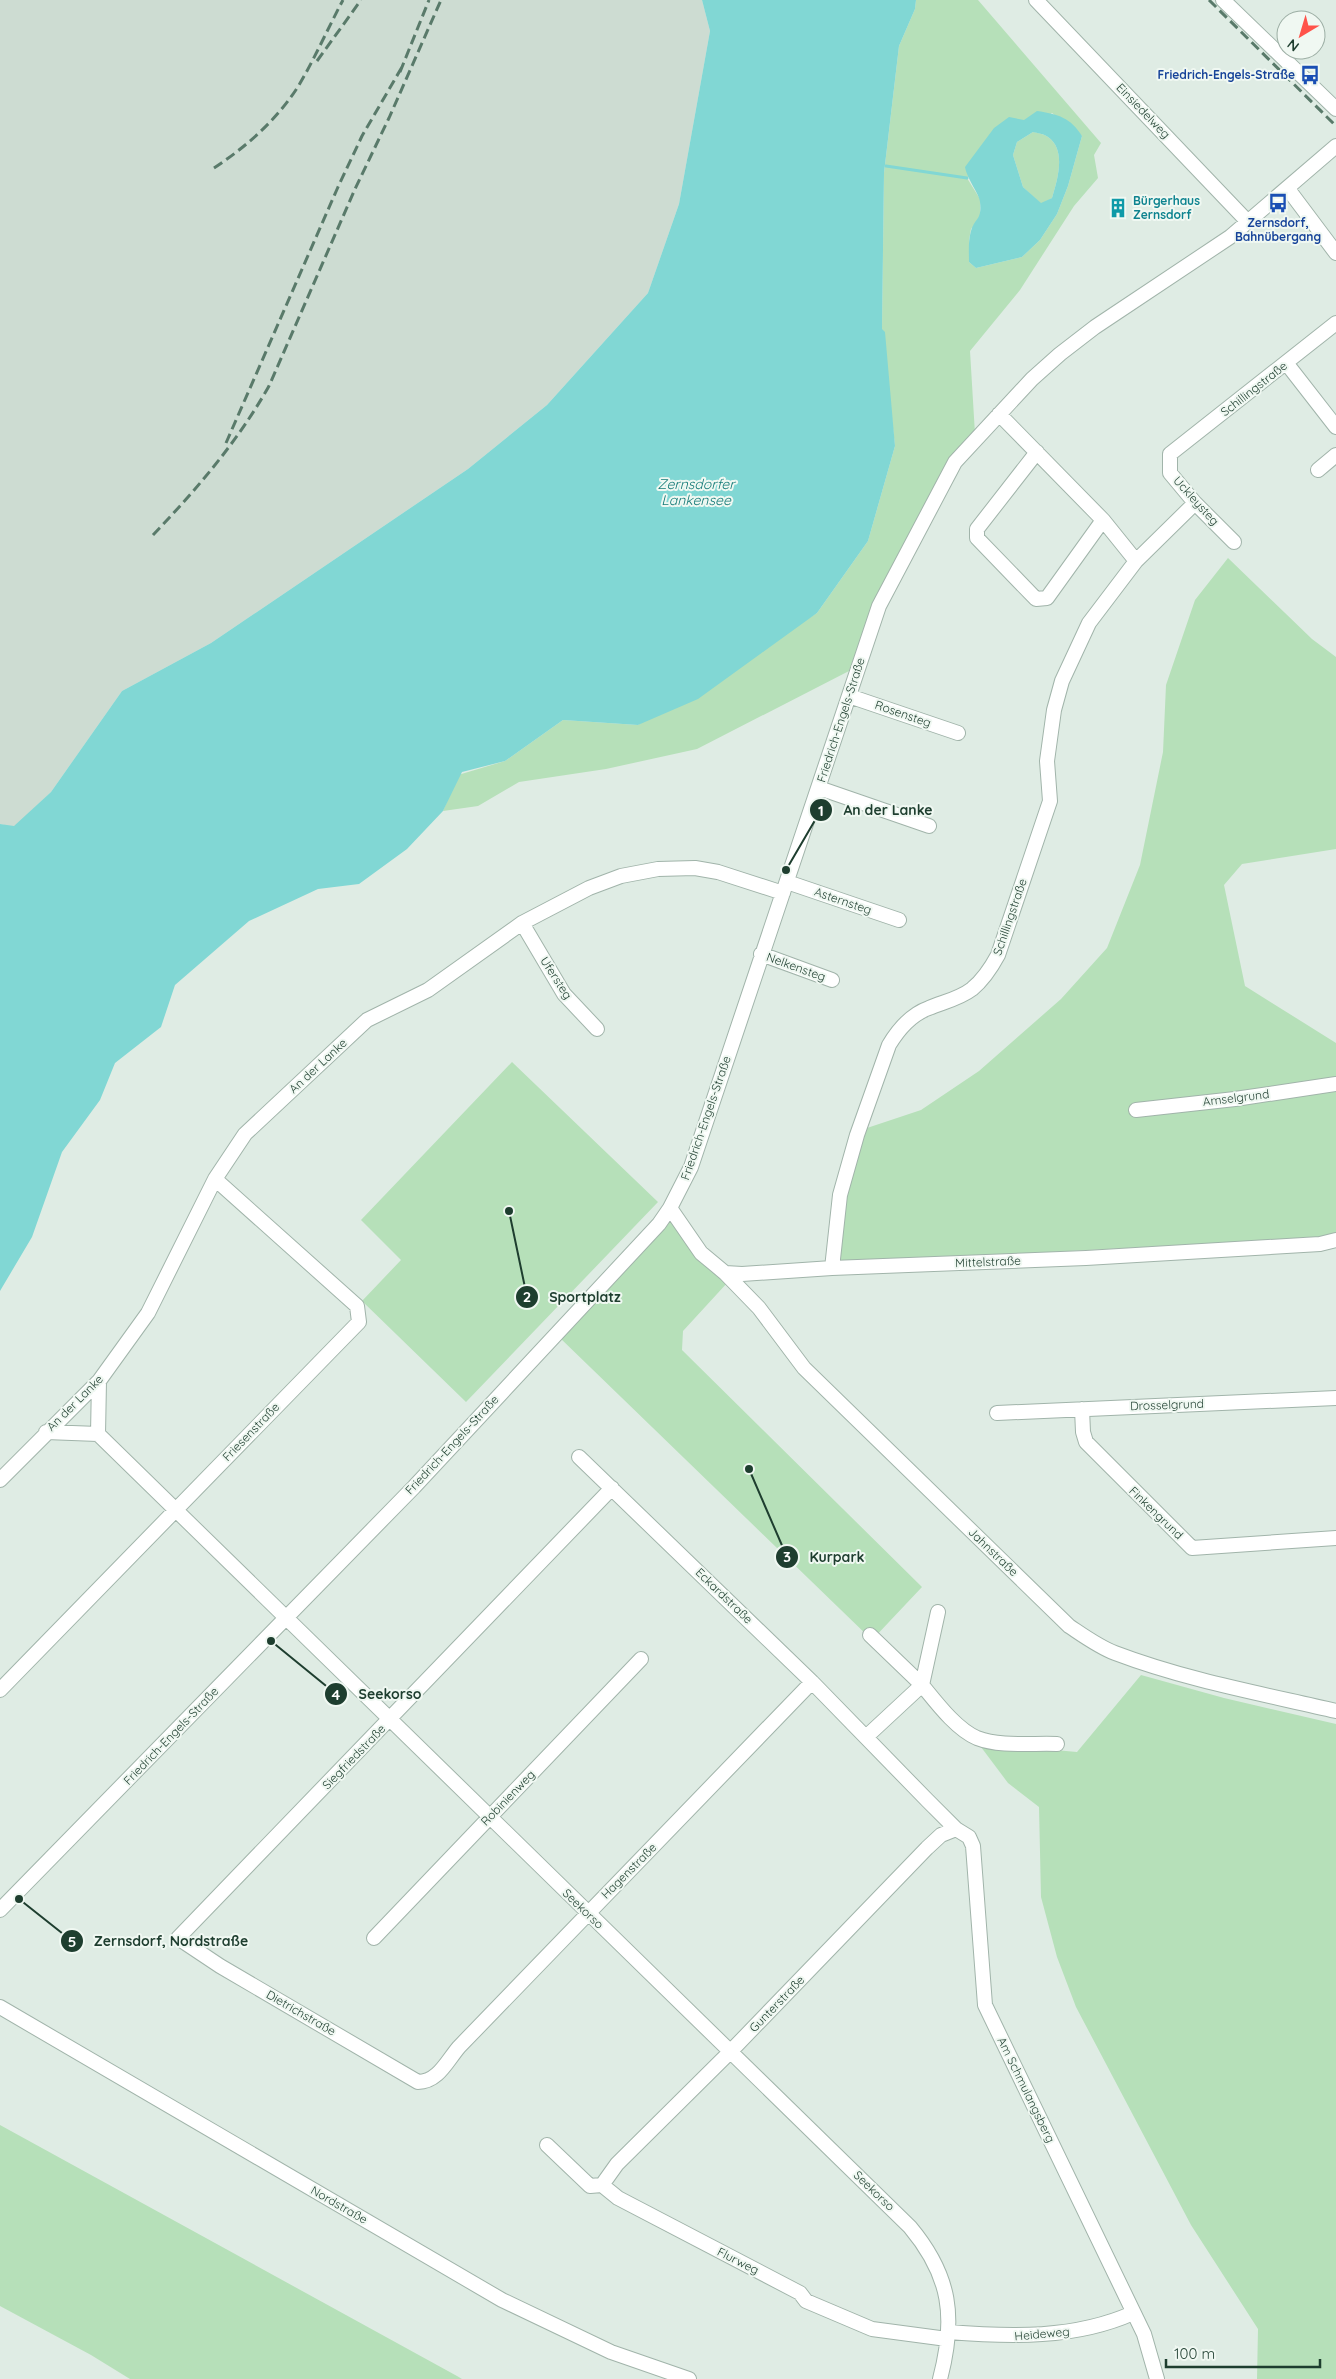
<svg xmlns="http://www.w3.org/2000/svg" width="1336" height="2379" viewBox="0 0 1336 2379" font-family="Quicksand,sans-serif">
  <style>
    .built { fill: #cddcd2 }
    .green { fill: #b6e0b9; fill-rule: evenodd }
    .water { fill: #81d7d4; fill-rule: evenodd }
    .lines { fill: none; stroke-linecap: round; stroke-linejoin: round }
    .stream { stroke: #81d7d4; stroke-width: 3 }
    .minor-casing { stroke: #a1b4aa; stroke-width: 16 }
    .minor { stroke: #fff; stroke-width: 14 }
    .rail { stroke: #597a6a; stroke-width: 3; stroke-dasharray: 10 5; stroke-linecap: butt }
    .labels { text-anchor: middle; stroke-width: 4; stroke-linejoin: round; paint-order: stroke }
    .transit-label { font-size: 12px; font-weight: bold; fill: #164399; stroke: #f0f8f2; text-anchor: end }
    .street-label { font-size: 12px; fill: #1e3e2f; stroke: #f0f8f2 }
    .culture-label { font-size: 12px; font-weight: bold; fill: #0d838f; stroke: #f0f8f2; text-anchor: start }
    .water-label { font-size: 14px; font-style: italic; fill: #137a77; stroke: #f0f8f2 }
    .leader { fill: none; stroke: #1e3e2f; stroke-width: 2 }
    .callout-dot { fill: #1e3e2f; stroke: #f0f8f2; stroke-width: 2 }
    .mark-label { font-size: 15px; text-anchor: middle; font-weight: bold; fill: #fff }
    .callout-label { font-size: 14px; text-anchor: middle; font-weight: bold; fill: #1e3e2f; stroke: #f0f8f2; stroke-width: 4; stroke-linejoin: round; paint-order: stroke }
  </style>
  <rect width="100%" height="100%" fill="#dfece4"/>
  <path class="built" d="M0 0H702L710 31 679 204 648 293 547 405 468 469 211 643 122 691 51 792 14 827 0 824Z"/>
  <path class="green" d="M916 0H978L1101 143 1094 155 1098 178 1074 206 1020 290 970 351 975 434 873 606 849 671 697 749 606 769 519 782 478 806 443 811 458 775 505 761 563 720 638 725 817 613 868 541 895 446 882 329 884 173 899 46 915 9ZM1052 113 1082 136 1068 186 1057 214 1040 240 1022 257 976 268 969 262V240L971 229 980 217V199L967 178Z
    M1033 132C1038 133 1044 134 1048 137 1067 150 1057 181 1052 198L1041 204 1023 187 1013 155 1017 142Z
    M1228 558 1312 639 1336 657V849L1242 864 1224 885 1245 986 1336 1043V1234L1320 1238 836 1263 844 1195 864 1129 921 1110 979 1071 1061 999 1107 948 1140 865 1163 752 1166 685 1195 600Z
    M512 1062 658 1202 466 1402 362 1301 401 1260 361 1220Z
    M672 1220 728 1282 683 1331 682 1350 922 1587 872 1640 559 1337Z
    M1141 1675 1224 1698 1336 1724V2379H1257L1258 2329 1191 2225 1076 2007 1057 1957 1041 1897 1039 1807 1008 1783 978 1743 1077 1752Z
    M0 2125 457 2376 462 2379H130L91 2355 0 2306Z"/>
  <path class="water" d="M702 0H916L915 9 899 46 884 173 882 329 885 332 895 446 868 541 817 613 698 699 638 725 563 720 505 761 462 772 443 811 407 849 359 884 318 889 249 921 175 985 161 1027 115 1063 100 1100 62 1152 32 1237 0 1291V824L14 826 51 792 122 691 211 643 468 469 547 405 648 293 679 204 710 31Z
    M1037 111C1058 114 1071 118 1082 136L1068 186 1057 214 1040 240 1022 257 976 268 969 262C969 252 968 241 971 231 975 217 982 221 980 202 980 195 967 179 965 167L994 128 1009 117 1024 120ZM1033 132C1037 133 1044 134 1048 137 1067 150 1057 181 1052 198L1041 203 1023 187 1013 155 1017 142Z"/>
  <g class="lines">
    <path class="stream" d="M886 166 967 178"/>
    <defs>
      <path id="minor" d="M1036 0 1248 222
        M1223 0 1336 109
        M1288 189 1336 253
        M1287 364 1336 427
        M999 414 1103 520 1136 561
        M1037 452 977 529V538L1036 599 1047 598 1103 520
        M1318 470 1336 455
        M1234 542 1195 503 1170 473V454L1336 323
        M849 696 958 733
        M819 788 929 826
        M787 882 899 920
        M522 923 564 994 597 1029
        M761 954 832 980
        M1136 1110 1235 1099 1336 1084
        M670 1208 701 1253 725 1273 759 1308 804 1368 1069 1626C1084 1636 1099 1647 1115 1653 1186 1680 1263 1694 1336 1711
        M832 1268 840 1195 857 1135 889 1045C898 1030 912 1014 929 1008 943 1002 959 999 972 989 983 980 991 968 998 955L1050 801 1047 761 1054 710 1062 681 1089 623 1136 561 1195 503
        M725 1273 742 1274 832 1268 1086 1258 1320 1244 1336 1240
        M99 1381 98 1434 910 2227C951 2276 956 2318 940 2379
        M1082 1409 1083 1432 1086 1442 1192 1548 1336 1538
        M997 1413 1336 1398
        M46 1432 98 1434
        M579 1457 812 1682 927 1800 956 1829 969 1837 973 1846 985 2005 1144 2334 1157 2379
        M0 1480 99 1381 148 1313 215 1179 245 1134 367 1020 428 990 522 923 589 888 621 876 658 869 695 868 718 872 783 893
        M612 1488 178 1938 220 1966 418 2082C438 2082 447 2061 459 2047L812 1682
        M938 1612 922 1685C936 1702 956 1729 977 1738 1000 1747 1032 1743 1057 1744
        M0 1690 359 1322 357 1306 215 1179
        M866 1737 922 1685 870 1635
        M0 1910 414 1487 659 1224 670 1208 691 1167 879 606 955 462 1032 379 1060 354 1095 327 1230 237 1336 146
        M374 1938 641 1659
        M0 2007 502 2300 611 2352 689 2379
        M547 2145 590 2186 602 2185 618 2198 800 2293 806 2301 872 2329 947 2339
        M602 2185 617 2164 730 2052 927 1848 941 1835 956 1829
        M948 2332C1010 2337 1075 2339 1133 2313"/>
    </defs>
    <use href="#minor" class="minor-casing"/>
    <use href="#minor" class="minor"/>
    <path class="rail" d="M1209 0 1336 126
      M317 61 361 0
      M400 72 429 0
      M214 168C246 147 278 119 299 85 315 58 328 28 343 0
      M226 443 338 187 362 136 402 67
      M153 535C197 489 238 441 269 386L355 189 389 118 441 0"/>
  </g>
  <defs>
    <symbol id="bus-bare" viewBox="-9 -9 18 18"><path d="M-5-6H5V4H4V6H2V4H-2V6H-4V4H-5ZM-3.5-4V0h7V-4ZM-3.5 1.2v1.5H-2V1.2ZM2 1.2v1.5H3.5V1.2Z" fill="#1a4fb4" stroke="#f0f8f2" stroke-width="2.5" paint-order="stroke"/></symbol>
    <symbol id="building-bare" viewBox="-9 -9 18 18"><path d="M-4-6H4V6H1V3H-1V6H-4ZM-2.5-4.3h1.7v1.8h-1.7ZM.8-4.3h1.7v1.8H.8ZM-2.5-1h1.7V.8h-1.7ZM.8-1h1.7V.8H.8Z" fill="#0f9aa8" stroke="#f0f8f2" stroke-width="2.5" paint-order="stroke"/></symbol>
  </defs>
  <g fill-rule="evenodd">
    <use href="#bus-bare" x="1296" y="61" width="28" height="28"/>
    <use href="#bus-bare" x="1264" y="189" width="28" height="28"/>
    <use href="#building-bare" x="1104" y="194" width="28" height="28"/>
  </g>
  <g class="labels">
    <g class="transit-label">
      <text x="1295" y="79">Friedrich-Engels-Straße</text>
      <text x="1278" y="227" text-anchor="middle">Zernsdorf,<tspan x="1278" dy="14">Bahnübergang</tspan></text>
    </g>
    <g class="street-label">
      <text transform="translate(1143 111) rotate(46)" y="4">Einsiedelweg</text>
      <text transform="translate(1254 389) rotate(-38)" y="4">Schillingstraße</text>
      <text transform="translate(1196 501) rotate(48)" y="4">Uckleysteg</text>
      <text transform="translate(903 714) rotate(19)" y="4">Rosensteg</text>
      <text transform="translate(841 720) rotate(-72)" y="4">Friedrich-Engels-Straße</text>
      <text transform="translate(843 901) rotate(19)" y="4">Asternsteg</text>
      <text transform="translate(1010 917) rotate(-71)" y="4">Schillingstraße</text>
      <text transform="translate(796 967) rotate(20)" y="4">Nelkensteg</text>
      <text transform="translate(556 978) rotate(57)" y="4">Ufersteg</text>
      <text transform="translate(318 1066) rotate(-43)" y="4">An der Lanke</text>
      <text transform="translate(1236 1098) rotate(-7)" y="4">Amselgrund</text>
      <text transform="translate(706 1118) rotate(-71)" y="4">Friedrich-Engels-Straße</text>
      <text transform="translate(988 1262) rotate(-2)" y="4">Mittelstraße</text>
      <text transform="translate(75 1403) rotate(-45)" y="4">An der Lanke</text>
      <text transform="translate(1167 1405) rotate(-2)" y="4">Drosselgrund</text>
      <text transform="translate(251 1432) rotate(-46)" y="4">Friesenstraße</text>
      <text transform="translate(452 1445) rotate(-47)" y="4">Friedrich-Engels-Straße</text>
      <text transform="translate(1156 1513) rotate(44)" y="4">Finkengrund</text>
      <text transform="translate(993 1552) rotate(44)" y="4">Jahnstraße</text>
      <text transform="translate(724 1596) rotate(44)" y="4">Eckardstraße</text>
      <text transform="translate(171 1736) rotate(-46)" y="4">Friedrich-Engels-Straße</text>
      <text transform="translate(354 1757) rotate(-46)" y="4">Siegfriedstraße</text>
      <text transform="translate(508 1798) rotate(-46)" y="4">Robinienweg</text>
      <text transform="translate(629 1871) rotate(-45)" y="4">Hagenstraße</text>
      <text transform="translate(583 1909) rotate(44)" y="4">Seekorso</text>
      <text transform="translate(777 2004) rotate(-46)" y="4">Gunterstraße</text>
      <text transform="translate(301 2013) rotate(30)" y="4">Dietrichstraße</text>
      <text transform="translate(1026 2090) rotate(64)" y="4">Am Schmulangsberg</text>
      <text transform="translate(874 2191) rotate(44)" y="4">Seekorso</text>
      <text transform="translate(339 2205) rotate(30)" y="4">Nordstraße</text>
      <text transform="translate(738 2261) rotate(27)" y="4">Flurweg</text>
      <text transform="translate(1042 2334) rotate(-5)" y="4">Heideweg</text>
    </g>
    <g class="culture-label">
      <text x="1133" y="205">Bürgerhaus<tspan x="1133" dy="14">Zernsdorf</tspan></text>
    </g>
    <g class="water-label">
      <text x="696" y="489">Zernsdorfer<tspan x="696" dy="16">Lankensee</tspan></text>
    </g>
  </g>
  <path class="leader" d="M786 870L821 810M509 1211L527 1297M749 1469L787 1557M271 1641L336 1694M19 1899L72 1941"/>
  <g class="callout-dot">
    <circle cx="786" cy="870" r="5"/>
    <circle cx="509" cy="1211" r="5"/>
    <circle cx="749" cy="1469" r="5"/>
    <circle cx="271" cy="1641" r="5"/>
    <circle cx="19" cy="1899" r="5"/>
    <circle cx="821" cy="810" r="12"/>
    <circle cx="527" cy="1297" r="12"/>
    <circle cx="787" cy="1557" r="12"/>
    <circle cx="336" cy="1694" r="12"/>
    <circle cx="72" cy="1941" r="12"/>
  </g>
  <g class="mark-label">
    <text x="821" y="816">1</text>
    <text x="527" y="1302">2</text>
    <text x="787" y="1562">3</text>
    <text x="336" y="1700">4</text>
    <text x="72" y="1947">5</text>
  </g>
  <g class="callout-label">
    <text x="888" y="815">An der Lanke</text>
    <text x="585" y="1302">Sportplatz</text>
    <text x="837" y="1562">Kurpark</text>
    <text x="390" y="1699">Seekorso</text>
    <text x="171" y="1946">Zernsdorf, Nordstraße</text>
  </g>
  <g transform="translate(1301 35) rotate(218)"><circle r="24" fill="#f0f8f2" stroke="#9caea4"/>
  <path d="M0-4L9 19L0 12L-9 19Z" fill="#ff534a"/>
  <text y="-8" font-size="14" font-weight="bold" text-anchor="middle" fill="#1e3e2f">N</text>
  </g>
  <path d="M1166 2359v8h154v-8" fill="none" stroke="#1e3e2f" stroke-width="2.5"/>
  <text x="1174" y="2359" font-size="15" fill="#1e3e2f" stroke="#f0f8f2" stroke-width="4" paint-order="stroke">100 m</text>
</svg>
